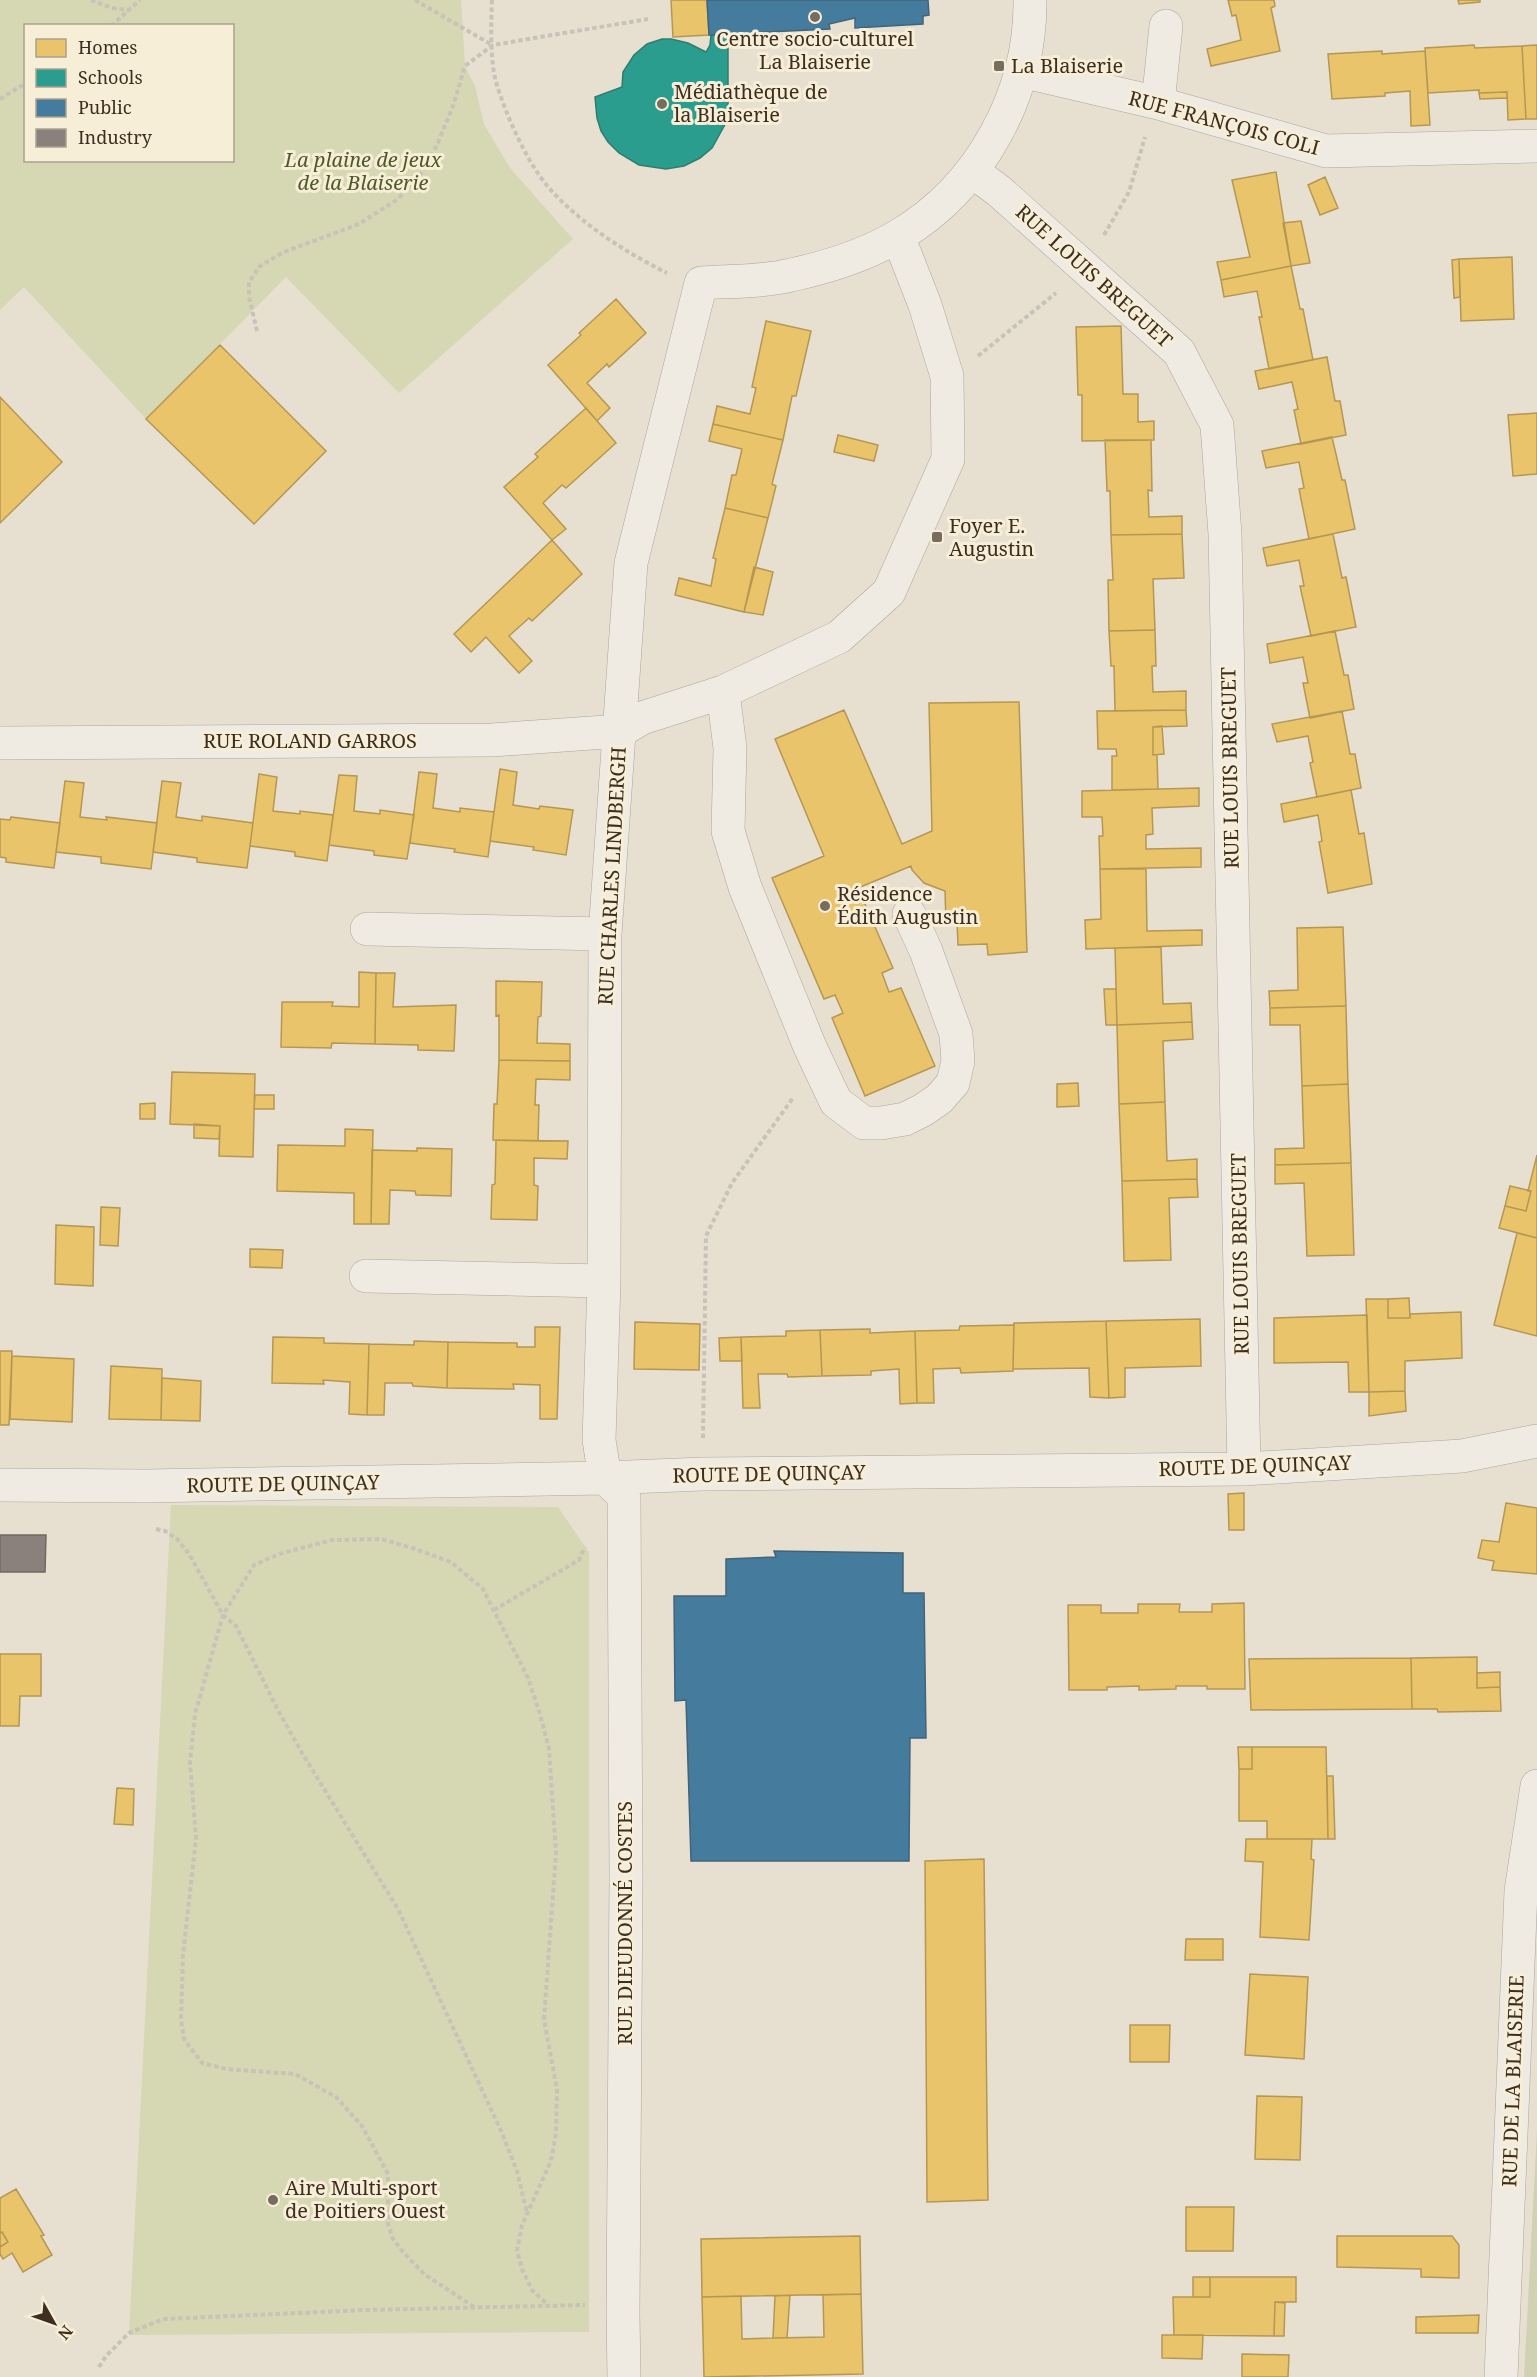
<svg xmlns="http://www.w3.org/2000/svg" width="1537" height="2377" viewBox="0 0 1537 2377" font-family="'Noto Serif',serif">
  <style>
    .green { fill: #d6d7b3; fill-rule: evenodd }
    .cemetery { fill: #d1d1b3 }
    .homes { fill: #e9c46a; stroke: #b59754; stroke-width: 1.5 }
    .schools { fill: #2a9d8f; stroke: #307c6e; stroke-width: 1.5 }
    .public { fill: #457b9d; stroke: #436478; stroke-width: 1.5 }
    .industry { fill: #8a817c; stroke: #736860; stroke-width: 1.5 }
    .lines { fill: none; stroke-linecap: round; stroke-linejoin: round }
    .minor-casing { stroke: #ada599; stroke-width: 34 }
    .path { stroke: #c8c2b9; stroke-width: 4; stroke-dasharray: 4.5 3; stroke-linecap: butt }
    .minor { stroke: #efebe3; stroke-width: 33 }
    .poi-dot { fill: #786c5e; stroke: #f7eed8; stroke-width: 2 }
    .labels { text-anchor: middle; stroke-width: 6; stroke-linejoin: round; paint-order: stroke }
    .poi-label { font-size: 20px; fill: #3d2e20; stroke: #f7eed8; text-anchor: start }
    .street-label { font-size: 20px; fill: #3d2e20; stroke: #f7eed8 }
    .park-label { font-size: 20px; font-style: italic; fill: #4d5a26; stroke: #f7eed8 }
  </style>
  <rect width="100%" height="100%" fill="#e7e0d1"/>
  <path class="green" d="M0 0H461L465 66 475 86 484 124 510 168 573 239 399 393 286 277 146 419 24 287 0 310ZM26 26H232V160H26Z
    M171 1505 558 1507 589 1552V2332L129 2335Z"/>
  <path class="cemetery" d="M1537 2130V2377H1524Z"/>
  <path class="homes" d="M671 0H707L709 35 673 37Z
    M1228 0H1274L1275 6 1271 8 1280 51 1211 66 1207 49 1241 40 1236 15 1232 16Z
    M1458 0H1480V2L1459 4Z
    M1474 45 1475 48 1522 46 1526 119 1508 120 1507 92 1479 93V90L1428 93 1425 48Z
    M1537 45V119H1526L1522 46Z
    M1382 51V54L1425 51 1430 125 1411 126 1410 91 1385 93V96L1332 99 1328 54Z
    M1507 92V98L1480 99 1479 93Z
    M1276 172 1291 266 1221 280 1217 262 1250 257 1232 180Z
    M1325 177 1338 208 1320 215 1308 185Z
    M1301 221 1310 263 1291 266 1283 223Z
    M1512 257 1514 319 1461 321 1459 259Z
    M1459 259 1460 297 1454 298 1452 260Z
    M1291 266 1300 309H1303L1313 360 1269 369 1259 317H1262L1257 291 1224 297 1221 280Z
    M616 299 646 333 609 367 607 364 587 383 610 408 597 421 548 365 581 335 579 333Z
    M766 321 811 331 796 396H792L783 440 713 424 717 406 750 414 756 388 752 387Z
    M1121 326 1123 394H1138V422L1154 421V440L1082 441V395H1078L1076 327Z
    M220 345 326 451 254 524 146 419Z
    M1327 357 1335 401H1340L1346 435 1301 444 1294 410 1298 409 1292 382 1259 389 1255 371Z
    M0 397 62 462 0 523Z
    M586 408 616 443 566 488 562 485 543 503 566 529 552 540 504 487 538 457 535 454Z
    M1537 413V474L1513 476 1508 415Z
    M713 424 783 440 772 484 776 486 768 518 725 508 732 475H736L742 449 709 441Z
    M838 435 878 445 874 461 834 452Z
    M1332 437 1342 480H1345L1355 529 1309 539 1299 489 1304 488 1299 462 1266 468 1262 451Z
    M1105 440H1151L1152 491 1148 490 1149 517 1182 516V534L1111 535 1110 491H1107Z
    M725 508 768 518 744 612 675 595 679 578 711 586 716 559 713 558Z
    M1182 534 1184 578 1153 579 1155 630 1109 631 1108 580H1113L1111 535Z
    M1333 534 1342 578 1346 577 1356 627 1311 636 1300 586H1304L1299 560 1267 566 1263 548Z
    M552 540 582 574 532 621 529 618 509 636 532 661 519 673 486 637 471 652 454 634Z
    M754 567 773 572 763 615 744 612Z
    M1155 630 1156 666H1152L1153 692 1186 691V710L1115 711 1114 666H1111L1109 631Z
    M1335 631 1344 675H1348L1354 709 1310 718 1303 683H1308L1303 657 1270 663 1267 644Z
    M1019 702 1027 952 988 955 987 944 958 945 957 922H946L945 891 924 883 912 870 911 866 858 888 893 968 882 973 889 992 901 988 935 1066 865 1096 832 1018 843 1013 835 995 824 999 772 878 824 856 775 739 844 710 902 844 932 831 929 703Z
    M1186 710 1187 726 1153 727V755H1157L1158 789 1112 790V756H1117L1116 749H1098L1097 711Z
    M1342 711 1350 754H1355L1361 788 1317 797 1310 763 1313 762 1308 736 1277 742 1272 724Z
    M1162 726 1164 754 1153 755V727Z
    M500 769 517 772 513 805 539 809 540 806 573 810 566 855 533 850 534 847 490 841Z
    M419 772 437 774 433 808 460 812V808L494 812 488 857 454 852 455 849 410 843Z
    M259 774 277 777 273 811 300 814V811L333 815 327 861 295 856V852L250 846Z
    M339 775 357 776 354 811 380 814V810L414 815 407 859 374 855V851L329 845Z
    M65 781 84 783 80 817 107 820 106 817 157 823 151 869 101 863V857L56 852Z
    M162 781 181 783 176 817 202 821V816L253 823 247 868 197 862V858L153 852Z
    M1199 788V806L1152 808 1153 834 1146 835V849L1201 848V867L1100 869 1099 836H1103L1102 817H1082V791Z
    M1351 790 1359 834 1364 833 1372 884 1328 893 1319 842 1322 841 1318 815 1284 822 1281 804Z
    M11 817 60 823 54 868 6 862V858L0 857V819L10 820Z
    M1100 869H1146L1147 931 1202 930V945L1086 949 1085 920 1101 919Z
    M1343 927 1346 1006 1270 1008 1269 991 1298 990 1297 928Z
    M1161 947 1163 1004 1191 1003 1192 1022 1117 1025 1115 948Z
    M359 972 376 973 375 1044 332 1043 331 1048 281 1047 282 1002H333L332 1006 359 1007Z
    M376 973H395L393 1007 456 1005 454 1051 418 1050V1045L375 1044Z
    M496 981 542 982 541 1016 538 1017 537 1043 570 1044V1061L499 1060V1015L496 1016Z
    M1104 989H1116L1117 1025H1106Z
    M1346 1006 1348 1084 1302 1086 1300 1025H1270V1008Z
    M1192 1022 1193 1039 1163 1041 1165 1102 1119 1104 1117 1025Z
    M499 1060 570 1061V1080L536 1079 535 1105H539L538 1141 493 1140 494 1104H497Z
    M172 1072 255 1074 253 1157 219 1156 220 1126 170 1124Z
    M1078 1083 1079 1106 1057 1107V1084Z
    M1348 1084 1351 1163 1275 1165V1149L1304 1148 1302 1086Z
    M255 1095H274V1109H254Z
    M1165 1102 1167 1161 1197 1159V1179L1122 1181 1119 1104Z
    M155 1103V1119H140V1104Z
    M194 1124 220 1126 219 1139 194 1138Z
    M345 1129 373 1130 371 1224H354V1193L277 1191 278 1145 345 1146Z
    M496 1140 568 1141 567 1159 534 1158V1185L538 1186 537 1220 491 1219 492 1185 495 1184Z
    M417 1148 452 1149 451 1196 416 1195 415 1191 390 1190 389 1224H371L372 1150 417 1151Z
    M1537 1155V1238L1499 1228 1505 1206 1526 1211 1531 1191H1528Z
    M1351 1163 1354 1255 1307 1256 1304 1183 1275 1184V1165Z
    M1197 1179 1198 1197 1169 1198 1171 1260 1124 1261 1122 1181Z
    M1510 1186 1531 1191 1526 1211 1505 1206Z
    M101 1207 120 1208 118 1246 100 1245Z
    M56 1225 94 1227 93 1286 55 1284Z
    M1517 1233 1537 1238V1336L1494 1325Z
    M250 1249 283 1250 282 1268 250 1267Z
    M1409 1298 1410 1318H1388V1299Z
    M1366 1299H1388V1318H1410V1314L1461 1312 1462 1358 1405 1361V1391L1369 1392Z
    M1367 1315 1369 1392H1349L1348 1362 1274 1363V1318Z
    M1200 1319 1201 1366 1125 1368V1397L1109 1398 1106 1321Z
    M1106 1321 1109 1398 1090 1397 1089 1368 1013 1369 1014 1323Z
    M635 1322 700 1324 699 1370 634 1369Z
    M1014 1325 1013 1371 961 1373 960 1368 933 1369 934 1403H917L915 1331 959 1330 960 1326Z
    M535 1327H560L557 1419H540V1385L513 1384 514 1389 447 1388 448 1342 517 1343V1347H535Z
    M870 1329V1333L915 1331 917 1403 900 1404 899 1369 871 1371V1375L822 1376 820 1330Z
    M820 1330 822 1376 788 1377 787 1374H758L760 1408H743L741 1337 786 1336V1331Z
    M273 1337 324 1338V1343L369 1344 367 1415 349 1414 350 1382 323 1380 324 1384 272 1383Z
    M741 1337 742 1361H720L719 1338Z
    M414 1341 448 1342 447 1388 413 1386 412 1383H385L384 1415H367L369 1344 414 1345Z
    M0 1351H12L9 1425H0Z
    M12 1356 74 1359 72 1422 10 1419Z
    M111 1366 162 1369 161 1420 109 1419Z
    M162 1378 201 1381 200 1421 161 1420Z
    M1405 1391 1406 1411 1369 1416V1392Z
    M1244 1493V1530H1229L1228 1494Z
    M1506 1503 1537 1508V1574L1492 1570 1494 1561 1478 1558 1482 1540 1499 1542Z
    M1244 1603 1245 1689H1207V1686H1176V1689L1139 1690V1686L1107 1687V1690H1069L1068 1605H1101V1613H1138V1604H1180L1179 1612H1212V1604Z
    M0 1654H41V1696H20L19 1726H0Z
    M1477 1657V1688L1500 1687 1501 1711 1438 1712 1437 1709H1412L1411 1658Z
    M1411 1658 1412 1709 1251 1710 1249 1659Z
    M1500 1672V1687L1477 1688V1673Z
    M1238 1747H1252V1769H1239Z
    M1252 1747H1326L1328 1839H1267V1821H1239V1769H1252Z
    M1327 1776H1333L1335 1839H1328Z
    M117 1788 134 1789 133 1825 114 1824Z
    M1246 1839H1312L1311 1859 1314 1860 1309 1940 1260 1937 1263 1862 1245 1861Z
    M984 1859 988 2200 927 2202 925 1861Z
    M1186 1939H1223V1960H1185Z
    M1250 1974 1308 1977 1304 2059 1245 2055Z
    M1130 2025H1170L1169 2062H1130Z
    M1257 2096 1302 2097 1300 2160 1255 2159Z
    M16 2189 44 2235 41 2236 52 2255 23 2272 12 2253 3 2259 0 2254V2247L8 2242 2 2232 0 2233V2198Z
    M1186 2207H1234L1233 2251H1186Z
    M2 2232 8 2242 0 2247V2233Z
    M860 2236 861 2294 702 2297 701 2239Z
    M1337 2236H1452L1459 2245V2278L1421 2277V2269L1337 2267Z
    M1193 2277H1210V2297H1193Z
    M1210 2277H1296V2302H1275L1274 2336 1174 2335 1173 2297H1210Z
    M861 2294 863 2374 704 2377 702 2297 741 2296 742 2339 773 2338 824 2337 823 2295Z
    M790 2295 787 2338H773L775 2296Z
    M1275 2302 1285 2303 1284 2336H1274Z
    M1479 2315 1478 2333H1416V2317Z
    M1162 2335H1203L1202 2359 1162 2358Z
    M1242 2354 1289 2355 1288 2377H1242Z"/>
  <path class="schools" d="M728 34V119L712 148 700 158 684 166 666 169 639 165 619 153 608 142 601 131 597 118 595 97 622 87 623 72 634 55 647 44 662 39H671L688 43 706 52 710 45 711 35Z"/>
  <path class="public" d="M707 0H928L929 15 923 16V24L855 28V18L829 24 830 29 709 35Z
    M774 1551 903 1553V1593H924L926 1738H910L909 1861H691L686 1700 675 1701 674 1596H726V1559L776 1557Z"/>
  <path class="industry" d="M0 1535H46L45 1572H0Z"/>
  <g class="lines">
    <defs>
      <path id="minor" d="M1021 71 1158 103 1326 151 1537 146
        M1158 103 1166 26
        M972 171 999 191 1179 352 1217 425 1225 534 1244 1469
        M723 692 730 748 728 831 745 887 810 1047 836 1102 864 1123H881L905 1119 923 1110 939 1099 953 1083 958 1061 956 1034 926 951 909 914
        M0 743 492 740 620 731 642 718 723 692 839 637 889 592 948 459 947 376 925 305 898 236
        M367 929 605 934
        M366 1276 604 1281
        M0 1485 146 1486 605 1478 702 1474 1244 1469 1462 1456 1537 1441
        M624 2377 623 2314 626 1876 624 1496 605 1478 599 1440 604 1281 605 934 631 563 701 283C730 281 763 282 791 275 828 267 866 255 898 236 980 188 1031 94 1030 0
        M1501 2377 1521 1891 1537 1786"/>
    </defs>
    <use href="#minor" class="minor-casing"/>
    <path class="path" d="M91 0 112 8 129 10
      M415 0 492 45
      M492 0C491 22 490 61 496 82 506 115 526 161 549 188 581 224 625 252 667 273
      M111 26 140 0
      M0 99 26 83
      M1104 235 1129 192 1145 137
      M257 331 249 297V282L260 266 284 252 359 224 398 199 422 172 437 145 453 106 465 66 493 45 648 19
      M978 356 1056 293
      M703 1438 706 1236 732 1183 793 1098
      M156 1529 165 1531 177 1539 189 1554 223 1615 236 1626 279 1712 302 1753 398 1909 502 2133 517 2171 527 2213
      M494 1610 579 1560 585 1547
      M474 2307 424 2274 403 2252 393 2239 388 2224V2174L362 2126 336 2097 295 2074 226 2069 202 2063 184 2039 181 2019 183 1955 196 1838 190 1762 195 1714 223 1615 254 1565 279 1554 332 1540 381 1539 415 1549 451 1562 483 1589 528 1678 540 1714 549 1749 556 1853 544 2019 557 2090 556 2133 551 2161 522 2225 517 2250 522 2269 532 2290 548 2305
      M99 2367 106 2356 129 2333 163 2319 366 2310 585 2305"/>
    <use href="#minor" class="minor"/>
  </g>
  <g class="poi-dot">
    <circle cx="815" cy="17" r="6"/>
    <rect x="993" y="60" width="12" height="12" rx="3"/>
    <circle cx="662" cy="104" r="6"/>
    <rect x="931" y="531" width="12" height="12" rx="3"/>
    <circle cx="825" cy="906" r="6"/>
    <circle cx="273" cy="2200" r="6"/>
  </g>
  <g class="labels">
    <g class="poi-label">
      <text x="815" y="46" text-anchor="middle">Centre socio-culturel<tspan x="815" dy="23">La Blaiserie</tspan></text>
      <text x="1011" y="73">La Blaiserie</text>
      <text x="674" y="99">Médiathèque de<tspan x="674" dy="23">la Blaiserie</tspan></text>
      <text x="949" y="533">Foyer E.<tspan x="949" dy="23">Augustin</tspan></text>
      <text x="837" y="901">Résidence<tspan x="837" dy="23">Édith Augustin</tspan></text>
      <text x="285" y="2195">Aire Multi-sport<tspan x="285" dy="23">de Poitiers Ouest</tspan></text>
    </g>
    <g class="street-label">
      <text transform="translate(1224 123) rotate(15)" y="7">RUE FRANÇOIS COLI</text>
      <text transform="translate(1094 276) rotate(42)" y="7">RUE LOUIS BREGUET</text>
      <text x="310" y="748">RUE ROLAND GARROS</text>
      <text transform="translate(1230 768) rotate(-91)" y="7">RUE LOUIS BREGUET</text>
      <text transform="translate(612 876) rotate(-87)" y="7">RUE CHARLES LINDBERGH</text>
      <text transform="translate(1240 1254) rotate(-91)" y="7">RUE LOUIS BREGUET</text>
      <text transform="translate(1255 1466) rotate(-2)" y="7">ROUTE DE QUINÇAY</text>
      <text transform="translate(769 1474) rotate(-1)" y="7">ROUTE DE QUINÇAY</text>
      <text transform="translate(283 1484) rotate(-1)" y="7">ROUTE DE QUINÇAY</text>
      <text transform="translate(625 1923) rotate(-90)" y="7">RUE DIEUDONNÉ COSTES</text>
      <text transform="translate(1513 2081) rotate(-88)" y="7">RUE DE LA BLAISERIE</text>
    </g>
    <g class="park-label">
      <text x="363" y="167">La plaine de jeux<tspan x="363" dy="23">de la Blaiserie</tspan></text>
    </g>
  </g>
  <rect x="24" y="24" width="210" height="138" fill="#f7eed8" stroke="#ada18e" stroke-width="1.5"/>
  <rect x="36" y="39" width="30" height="18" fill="#e9c46a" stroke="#ada18e" stroke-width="1.5"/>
  <text x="78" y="54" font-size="18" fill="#3d2e20">Homes</text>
  <rect x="36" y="69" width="30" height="18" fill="#2a9d8f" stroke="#ada18e" stroke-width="1.5"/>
  <text x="78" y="84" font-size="18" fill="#3d2e20">Schools</text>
  <rect x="36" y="99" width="30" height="18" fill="#457b9d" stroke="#ada18e" stroke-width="1.5"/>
  <text x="78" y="114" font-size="18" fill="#3d2e20">Public</text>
  <rect x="36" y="129" width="30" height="18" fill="#8a817c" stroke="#ada18e" stroke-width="1.5"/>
  <text x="78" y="144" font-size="18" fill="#3d2e20">Industry</text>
  <g transform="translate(54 2323) rotate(130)" stroke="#f7eed8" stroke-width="4.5" paint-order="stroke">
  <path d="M0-4.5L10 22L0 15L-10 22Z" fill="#3d2e20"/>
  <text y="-9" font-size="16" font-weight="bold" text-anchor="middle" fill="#3d2e20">N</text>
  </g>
</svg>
